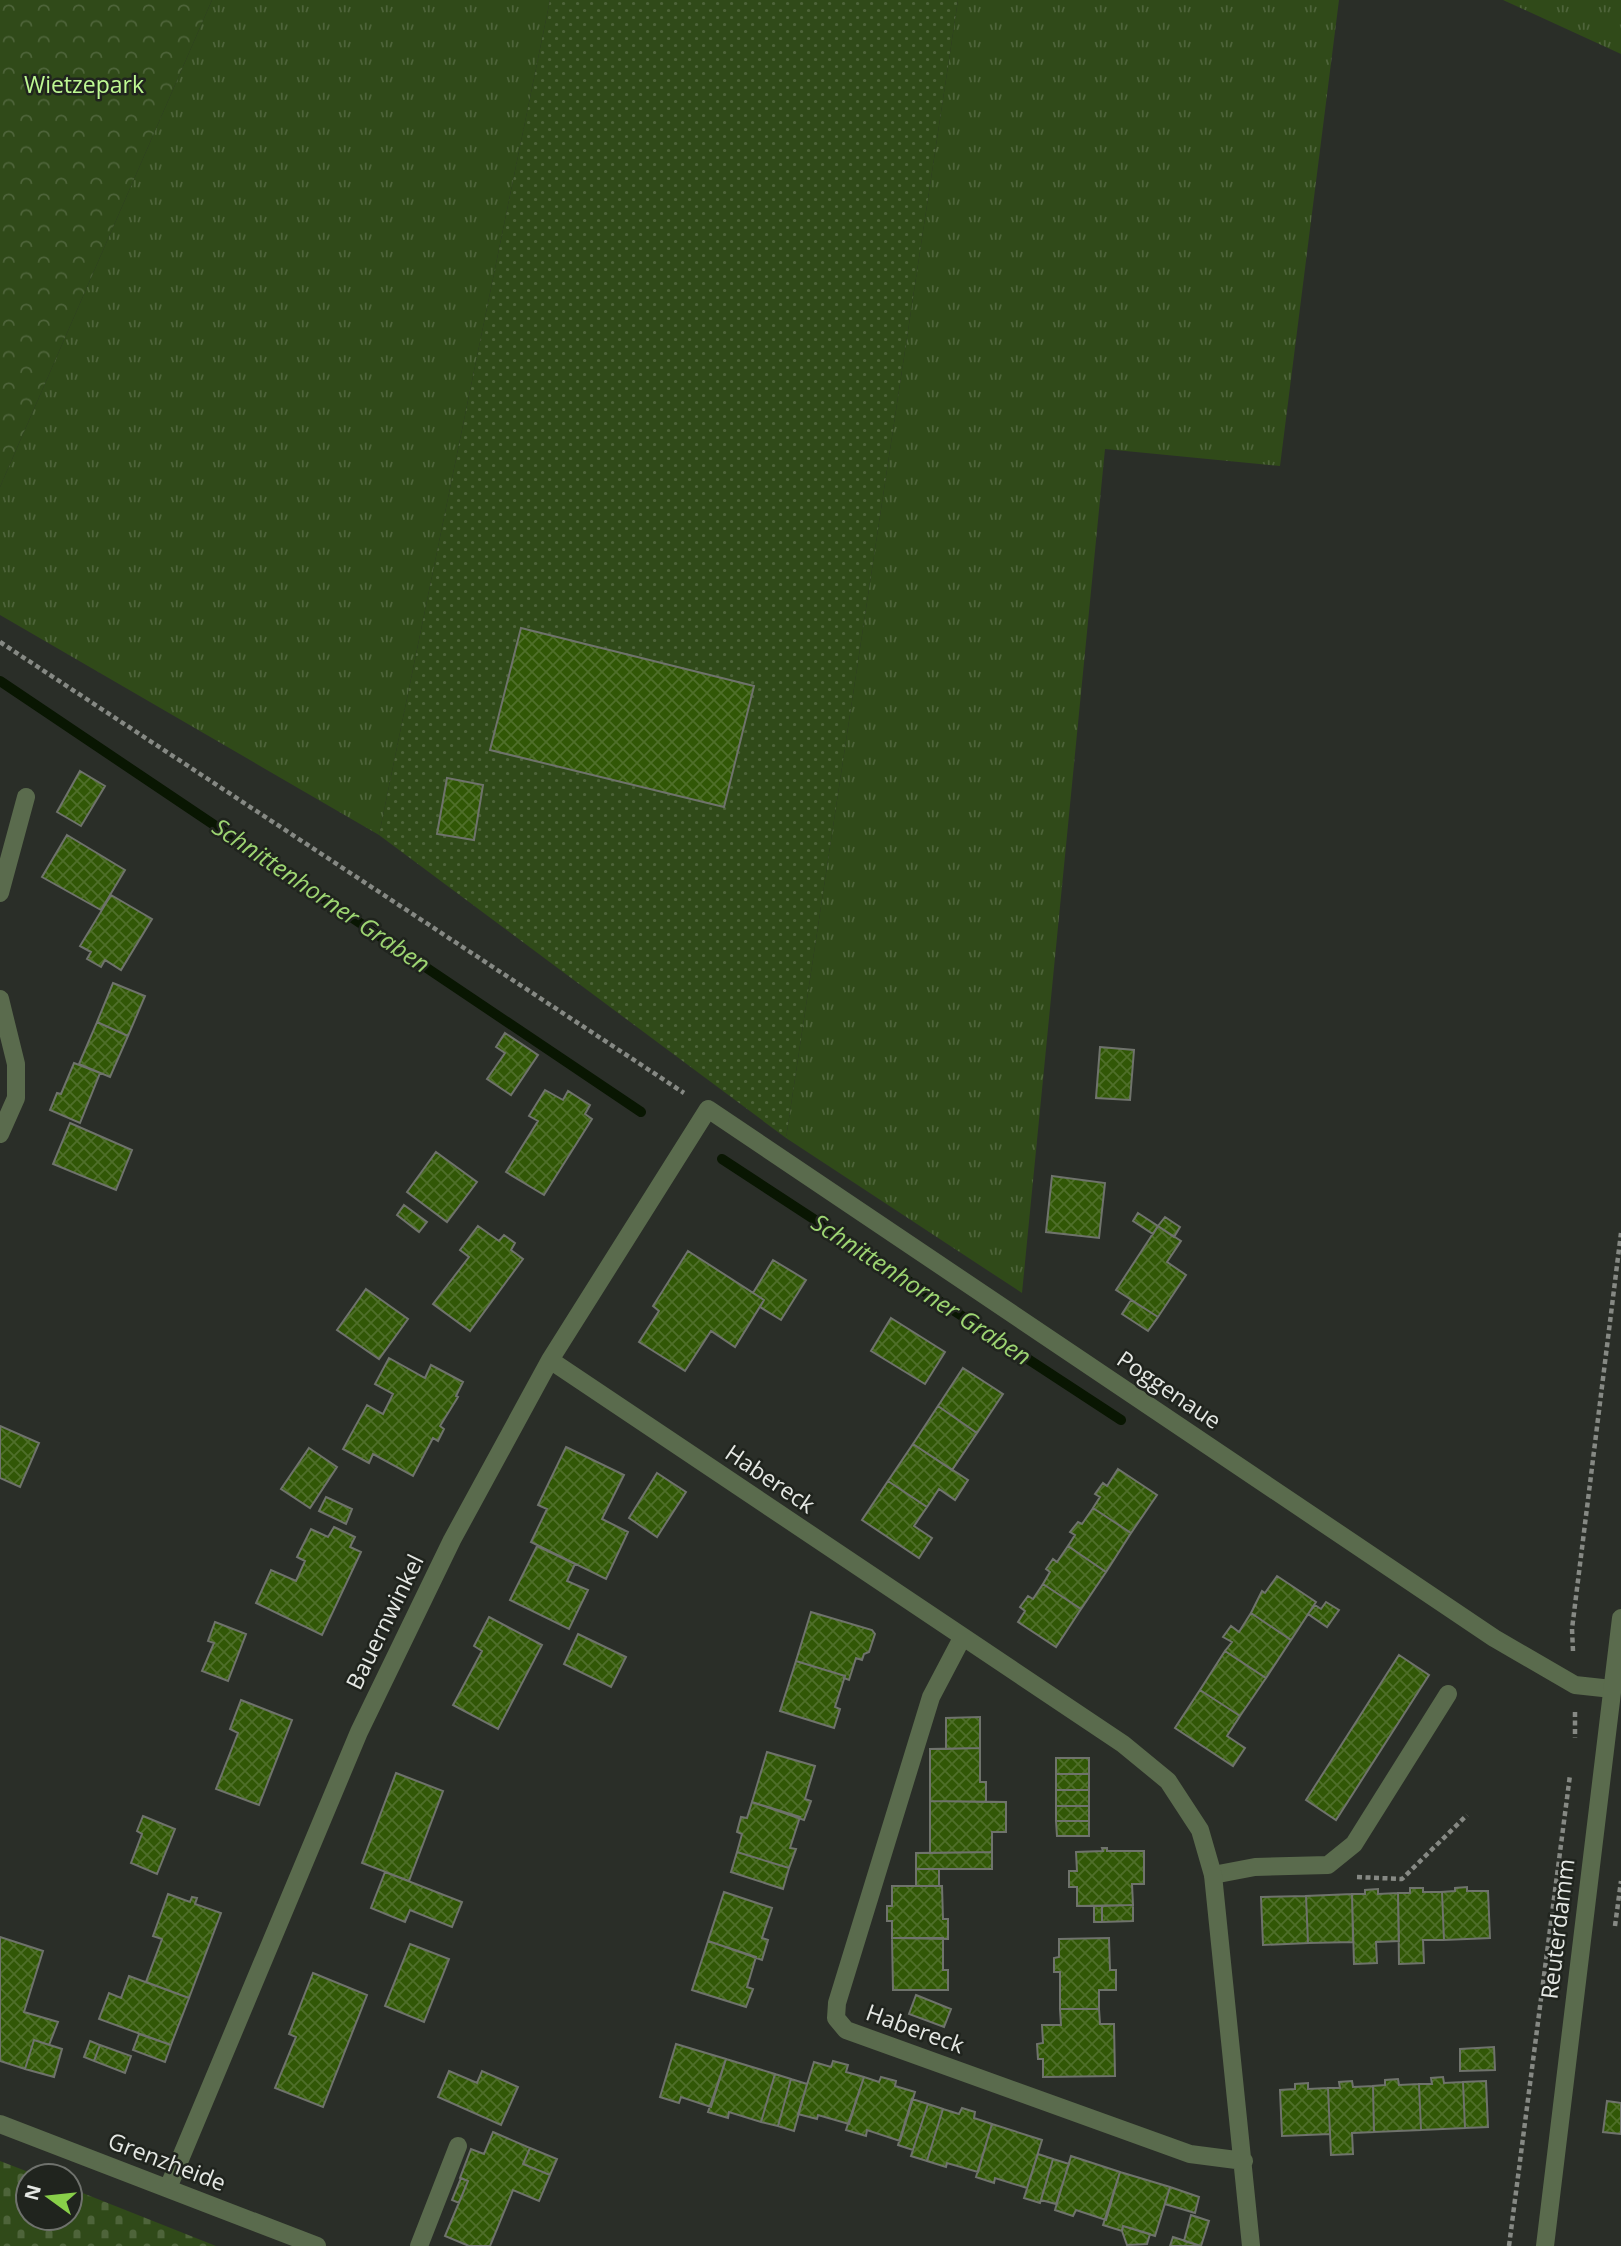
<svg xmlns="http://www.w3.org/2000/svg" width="1621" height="2246" viewBox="0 0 1621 2246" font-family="'Open Sans',sans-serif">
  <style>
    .grass { fill: url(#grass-tufts) }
    .cemetery { fill: url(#cemetery-stones) }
    .park { fill: url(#park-crowns) }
    .garden { fill: url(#garden-dots) }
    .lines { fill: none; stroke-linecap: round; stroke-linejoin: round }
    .stream { stroke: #091602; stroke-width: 10 }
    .building { fill: url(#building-cross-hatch); stroke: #6f736c; stroke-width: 2 }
    .path { stroke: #868984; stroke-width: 4.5; stroke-dasharray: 5 3.5; stroke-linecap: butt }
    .service { stroke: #5a6b4d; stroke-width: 18 }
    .minor { stroke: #5a6b4d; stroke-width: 18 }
    .tertiary { stroke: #5a6b4d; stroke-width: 18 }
    .labels { text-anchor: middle; stroke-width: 5; stroke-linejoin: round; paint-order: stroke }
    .park-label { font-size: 23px; fill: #bef893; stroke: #20241e }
    .street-label { font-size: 23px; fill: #e5e8e4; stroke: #20241e }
    .water-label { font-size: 24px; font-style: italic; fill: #9dd572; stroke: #20241e }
  </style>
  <defs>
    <pattern id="grass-tufts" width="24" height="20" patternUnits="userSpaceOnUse" patternTransform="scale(1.75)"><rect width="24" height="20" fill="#304a19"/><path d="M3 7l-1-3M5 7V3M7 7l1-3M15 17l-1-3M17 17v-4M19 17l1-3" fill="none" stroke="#4e643a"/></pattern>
    <pattern id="cemetery-stones" width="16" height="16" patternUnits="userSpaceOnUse" patternTransform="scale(1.75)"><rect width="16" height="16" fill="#304a19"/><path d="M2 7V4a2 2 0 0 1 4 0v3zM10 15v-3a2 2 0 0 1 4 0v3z" fill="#4e643a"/></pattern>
    <pattern id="park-crowns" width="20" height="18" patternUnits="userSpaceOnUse" patternTransform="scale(1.75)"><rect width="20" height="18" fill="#304a19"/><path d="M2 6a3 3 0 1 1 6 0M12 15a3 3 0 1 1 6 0" fill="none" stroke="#4e643a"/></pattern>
    <pattern id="garden-dots" width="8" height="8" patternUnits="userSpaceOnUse" patternTransform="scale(1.75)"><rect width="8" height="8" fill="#304a19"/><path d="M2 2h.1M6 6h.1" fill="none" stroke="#4e643a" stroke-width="1.8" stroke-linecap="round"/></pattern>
    <pattern id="building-cross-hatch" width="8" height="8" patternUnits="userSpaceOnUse" patternTransform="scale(1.75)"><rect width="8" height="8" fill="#315706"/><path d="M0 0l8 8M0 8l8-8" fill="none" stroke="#4f6f2a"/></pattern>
  </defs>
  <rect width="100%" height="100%" fill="#2a2e28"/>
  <path class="grass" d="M212 0H550L379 835 0 615V487Z
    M958 0H1339L1280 466 1105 449 1022 1293 786 1138Z
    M1503 0H1621V54Z"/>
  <path class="cemetery" d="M0 2161 39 2176H28V2218H70V2188L216 2246H0Z"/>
  <path class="park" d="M0 0H212L0 487Z"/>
  <path class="garden" d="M550 0H958L786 1138 379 835Z"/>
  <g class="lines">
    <path class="stream" d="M0 681 641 1112
      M722 1159 1121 1420"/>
  </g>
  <path class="building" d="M521 628 754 686 724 807 490 750Z
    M80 771 105 786 81 826 57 812Z
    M447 778 483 785 474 840 437 834Z
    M67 835 125 870 101 910 42 877Z
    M111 895 152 919 121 970 105 960 101 967 87 959 91 952 80 946Z
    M113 983 145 996 128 1036 97 1022Z
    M97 1022 128 1036 110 1077 79 1064Z
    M505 1033 538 1055 511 1095 487 1079 505 1053 496 1047Z
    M1100 1047 1134 1050 1130 1100 1096 1098Z
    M74 1063 100 1073 80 1123 50 1110 57 1093 61 1094Z
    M545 1090 563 1100 568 1091 590 1105 585 1114 592 1119 544 1195 506 1172 538 1121 529 1116Z
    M70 1123 132 1150 116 1190 53 1164Z
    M436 1152 477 1182 447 1222 407 1192Z
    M1052 1176 1105 1183 1099 1238 1046 1232Z
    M404 1205 427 1222 419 1232 397 1215Z
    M1138 1213 1158 1226 1153 1234 1133 1221Z
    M1165 1217 1180 1227 1174 1237 1158 1226Z
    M478 1226 499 1241 504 1235 515 1243 511 1250 523 1259 470 1331 433 1304 469 1257 460 1250Z
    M1158 1226 1181 1241 1167 1262 1186 1275 1158 1317 1116 1290Z
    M688 1251 764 1300 735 1347 711 1331 685 1371 639 1342 659 1311 653 1306Z
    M773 1260 806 1280 781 1320 760 1307 764 1300 753 1293Z
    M366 1289 408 1319 379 1359 337 1330Z
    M1131 1300 1158 1317 1148 1331 1122 1314Z
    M891 1318 945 1352 925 1384 871 1351Z
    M389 1358 425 1378 431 1365 463 1382 456 1396 458 1397 440 1426 444 1429 438 1441 433 1438 413 1476 373 1454 369 1463 343 1449 367 1405 383 1414 393 1394 375 1384Z
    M963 1368 1003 1394 977 1433 938 1406Z
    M938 1406 977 1433 952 1470 913 1444Z
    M0 1426 39 1443 20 1487 0 1478Z
    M913 1444 968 1480 955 1500 939 1489 927 1507 888 1481Z
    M566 1447 624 1475 602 1519 628 1532 606 1579 531 1542 547 1509 538 1505Z
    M309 1448 337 1467 310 1508 281 1489Z
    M1118 1469 1157 1495 1131 1533 1093 1508 1100 1497 1095 1494 1103 1483 1107 1486Z
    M657 1473 686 1492 657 1537 629 1518Z
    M888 1481 927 1507 914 1526 932 1538 919 1558 862 1520Z
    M326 1497 352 1509 346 1524 319 1511Z
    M1093 1508 1131 1533 1106 1572 1068 1546 1075 1535 1070 1532 1078 1522 1082 1524Z
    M334 1527 355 1537 350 1547 361 1552 322 1635 256 1603 271 1570 296 1581 305 1561 297 1557 311 1529 328 1537Z
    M537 1546 575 1564 567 1581 588 1590 569 1629 510 1600Z
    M1068 1546 1106 1572 1081 1609 1043 1584 1050 1572 1046 1569 1053 1559 1057 1562Z
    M1277 1576 1316 1602 1291 1640 1251 1613 1262 1591 1265 1593Z
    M1043 1584 1081 1609 1056 1647 1018 1622 1025 1611 1020 1607 1028 1596 1033 1599Z
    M1326 1602 1339 1610 1327 1627 1308 1614 1315 1605 1321 1609Z
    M811 1612 872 1630 875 1634 869 1652 864 1654 862 1660 856 1658 849 1680 844 1678 845 1676 796 1661Z
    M1251 1613 1291 1640 1266 1678 1225 1651 1232 1642 1223 1637 1231 1626 1239 1632Z
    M489 1617 542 1645 498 1729 453 1705 482 1651 474 1646Z
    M215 1622 246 1634 228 1681 202 1671 214 1643 208 1641Z
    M578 1634 626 1657 611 1687 564 1664Z
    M1225 1651 1266 1678 1240 1716 1200 1690Z
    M1399 1655 1429 1675 1336 1820 1306 1800Z
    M796 1661 845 1676 835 1707 840 1709 834 1728 780 1711Z
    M1200 1690 1240 1716 1227 1736 1245 1748 1233 1766 1175 1728Z
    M241 1700 292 1720 259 1805 216 1789 238 1733 230 1729Z
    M980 1717V1748L946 1749V1718Z
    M980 1748V1782H986V1802L930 1801V1749Z
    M767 1752 815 1766 805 1799 811 1801 804 1820 752 1802Z
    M1056 1758H1089V1774H1056Z
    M396 1773 443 1791 409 1881 362 1863Z
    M1056 1774H1089V1790H1056Z
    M1056 1790H1089V1806H1056Z
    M930 1801 1006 1802V1832H992V1852L930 1853Z
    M752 1802 800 1817 790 1848 796 1849 789 1868 737 1852 742 1834 737 1832 741 1817 747 1818Z
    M1056 1806H1089V1821H1056Z
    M143 1816 175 1829 157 1874 131 1863 142 1834 137 1831Z
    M1056 1821H1089V1836H1057Z
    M1102 1848H1107V1851H1144V1884H1132L1133 1905 1077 1906V1887H1069V1871H1077L1076 1852 1103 1851Z
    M737 1852 789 1868 783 1889 731 1872Z
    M992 1852V1869H916V1853Z
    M916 1869H939V1886H916Z
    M385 1872 462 1902 452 1927 410 1910 405 1922 371 1908Z
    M892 1886H942L943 1919H948V1939L892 1938V1921H887V1906H892Z
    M1467 1887V1891H1488L1490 1938 1444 1940 1442 1892 1455 1891V1888Z
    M1410 1888H1423V1892H1442L1444 1940H1423L1424 1963 1399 1964 1398 1893H1410Z
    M1378 1889V1894L1398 1893 1399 1941 1376 1942 1377 1963 1354 1964 1352 1894H1365V1890Z
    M724 1892 772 1908 762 1938 768 1940 762 1960 708 1941Z
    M168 1894 190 1902 192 1897 197 1898 195 1904 221 1913 189 1998 146 1982 162 1939 153 1936Z
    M1352 1894 1353 1942 1308 1943 1306 1896Z
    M1306 1896 1308 1943 1263 1945 1261 1897Z
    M1133 1905V1921L1102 1922V1906Z
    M1094 1906H1102V1922H1094Z
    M0 1937 43 1951 24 2012 58 2022 49 2045 34 2040 25 2069 0 2061Z
    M892 1938H943V1970H948V1990H893Z
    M1109 1938 1110 1970H1116V1990H1099V2009H1060V1972H1054V1958L1059 1957V1939Z
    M708 1941 756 1957 747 1987 753 1989 746 2007 692 1990Z
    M410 1944 449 1959 424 2022 385 2006Z
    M313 1973 367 1995 323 2107 275 2088 296 2037 289 2034Z
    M129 1976 189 1998 171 2045 99 2019 109 1993 121 1998Z
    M916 1995 951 2009 944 2027 909 2014Z
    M1060 2009H1099L1100 2024H1114L1115 2076 1043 2077V2059H1038L1037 2044 1043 2043 1042 2025H1061Z
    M139 2034 171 2045 165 2062 133 2050Z
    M34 2040 62 2049 54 2077 25 2069Z
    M90 2041 100 2045 94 2061 84 2057Z
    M676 2044 726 2059 711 2107 681 2097 679 2103 660 2097Z
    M100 2045 131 2056 125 2073 94 2061Z
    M1494 2047 1495 2070 1460 2071V2049Z
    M726 2059 775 2074 761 2122 729 2112 728 2118 708 2112Z
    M833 2061 848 2065 846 2072 864 2077 849 2124 818 2115 817 2119 798 2114 814 2062 831 2067Z
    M449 2071 477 2083 482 2071 518 2087 501 2125 438 2097Z
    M775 2074 791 2079 778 2126 761 2122Z
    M864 2077 879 2082 881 2077 896 2081 895 2086 915 2092 900 2141 867 2130 866 2136 846 2130Z
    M1443 2077 1444 2083 1463 2082 1465 2128 1421 2130 1419 2084H1432L1431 2078Z
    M791 2079 807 2084 794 2131 778 2126Z
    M1398 2079 1399 2085 1419 2084 1421 2130 1374 2132 1373 2086 1385 2085V2080Z
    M1352 2081 1353 2087 1373 2086 1374 2132 1352 2133 1353 2154 1331 2155 1328 2088H1340L1339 2082Z
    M1486 2081 1488 2127 1465 2128 1463 2082Z
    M1308 2083V2089L1328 2088 1330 2134 1282 2136 1280 2090 1295 2089V2084Z
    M912 2099 928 2104 913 2150 898 2145Z
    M1607 2101 1621 2103V2134L1603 2132Z
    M928 2104 943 2109 927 2161 911 2156Z
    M962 2108 975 2112 974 2118 992 2124 978 2172 947 2163 946 2167 927 2161 943 2109 959 2114Z
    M992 2124 1042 2140 1027 2188 995 2178 994 2183 976 2177Z
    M493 2132 530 2148 523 2164 550 2175 539 2201 513 2190 490 2246H469L445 2236 468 2181 460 2178 471 2149 484 2154Z
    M530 2148 557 2159 550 2175 523 2164Z
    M1038 2154 1053 2159 1040 2203 1024 2198Z
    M1071 2156 1120 2172 1106 2220 1076 2210 1073 2216 1055 2210Z
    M1053 2159 1069 2164 1056 2204 1041 2200Z
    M1120 2172 1170 2187 1155 2236 1123 2226 1122 2231 1103 2225Z
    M461 2178 468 2181 459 2203 452 2200Z
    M1170 2187 1199 2197 1195 2213 1165 2204Z
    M1191 2215 1209 2221 1201 2246 1184 2241Z
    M1123 2226 1150 2234 1147 2244 1127 2245 1122 2231Z
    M1173 2237 1201 2246H1170Z"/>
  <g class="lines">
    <path class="path" d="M0 642 684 1093
      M1573 1651 1572 1629 1621 1233
      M1575 1712V1738
      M1357 1877 1402 1879 1467 1815
      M1615 1926 1621 1881
      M1509 2246 1570 1775"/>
    <path class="service" d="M1213 1875 1255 1867 1328 1865 1354 1844 1448 1694
      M419 2246 458 2146"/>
    <path class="minor" d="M0 893 26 797
      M0 999 16 1064V1098L0 1134
      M550 1360 1123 1744 1168 1781 1200 1830 1213 1875 1251 2246
      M962 1638 931 1697 837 2003 836 2018 846 2030 1190 2154 1244 2161
      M0 2124 317 2246
      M168 2188 359 1732 452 1540 550 1360 708 1109 1494 1638 1575 1685 1612 1689"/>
    <path class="tertiary" d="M1545 2246 1621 1618"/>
  </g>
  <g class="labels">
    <g class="park-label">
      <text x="84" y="93">Wietzepark</text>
    </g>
    <g class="street-label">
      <text transform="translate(1169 1390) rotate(34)" y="8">Poggenaue</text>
      <text transform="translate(770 1479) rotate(34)" y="8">Habereck</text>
      <text transform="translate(385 1622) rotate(-64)" y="8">Bauernwinkel</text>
      <text transform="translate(1558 1929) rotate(-83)" y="8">Reuterdamm</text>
      <text transform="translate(915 2029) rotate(20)" y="8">Habereck</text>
      <text transform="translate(167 2162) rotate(21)" y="8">Grenzheide</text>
    </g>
    <g class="water-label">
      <text transform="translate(321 896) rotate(34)" y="8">Schnittenhorner Graben</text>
      <text transform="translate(921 1290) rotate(33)" y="8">Schnittenhorner Graben</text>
    </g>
  </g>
  <g transform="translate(49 2197) rotate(285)"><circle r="33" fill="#20241e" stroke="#6f726d" stroke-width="2"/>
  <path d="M0-5L12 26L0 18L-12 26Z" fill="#88cf49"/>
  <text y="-10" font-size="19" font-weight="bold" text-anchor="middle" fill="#e5e8e4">N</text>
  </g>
</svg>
